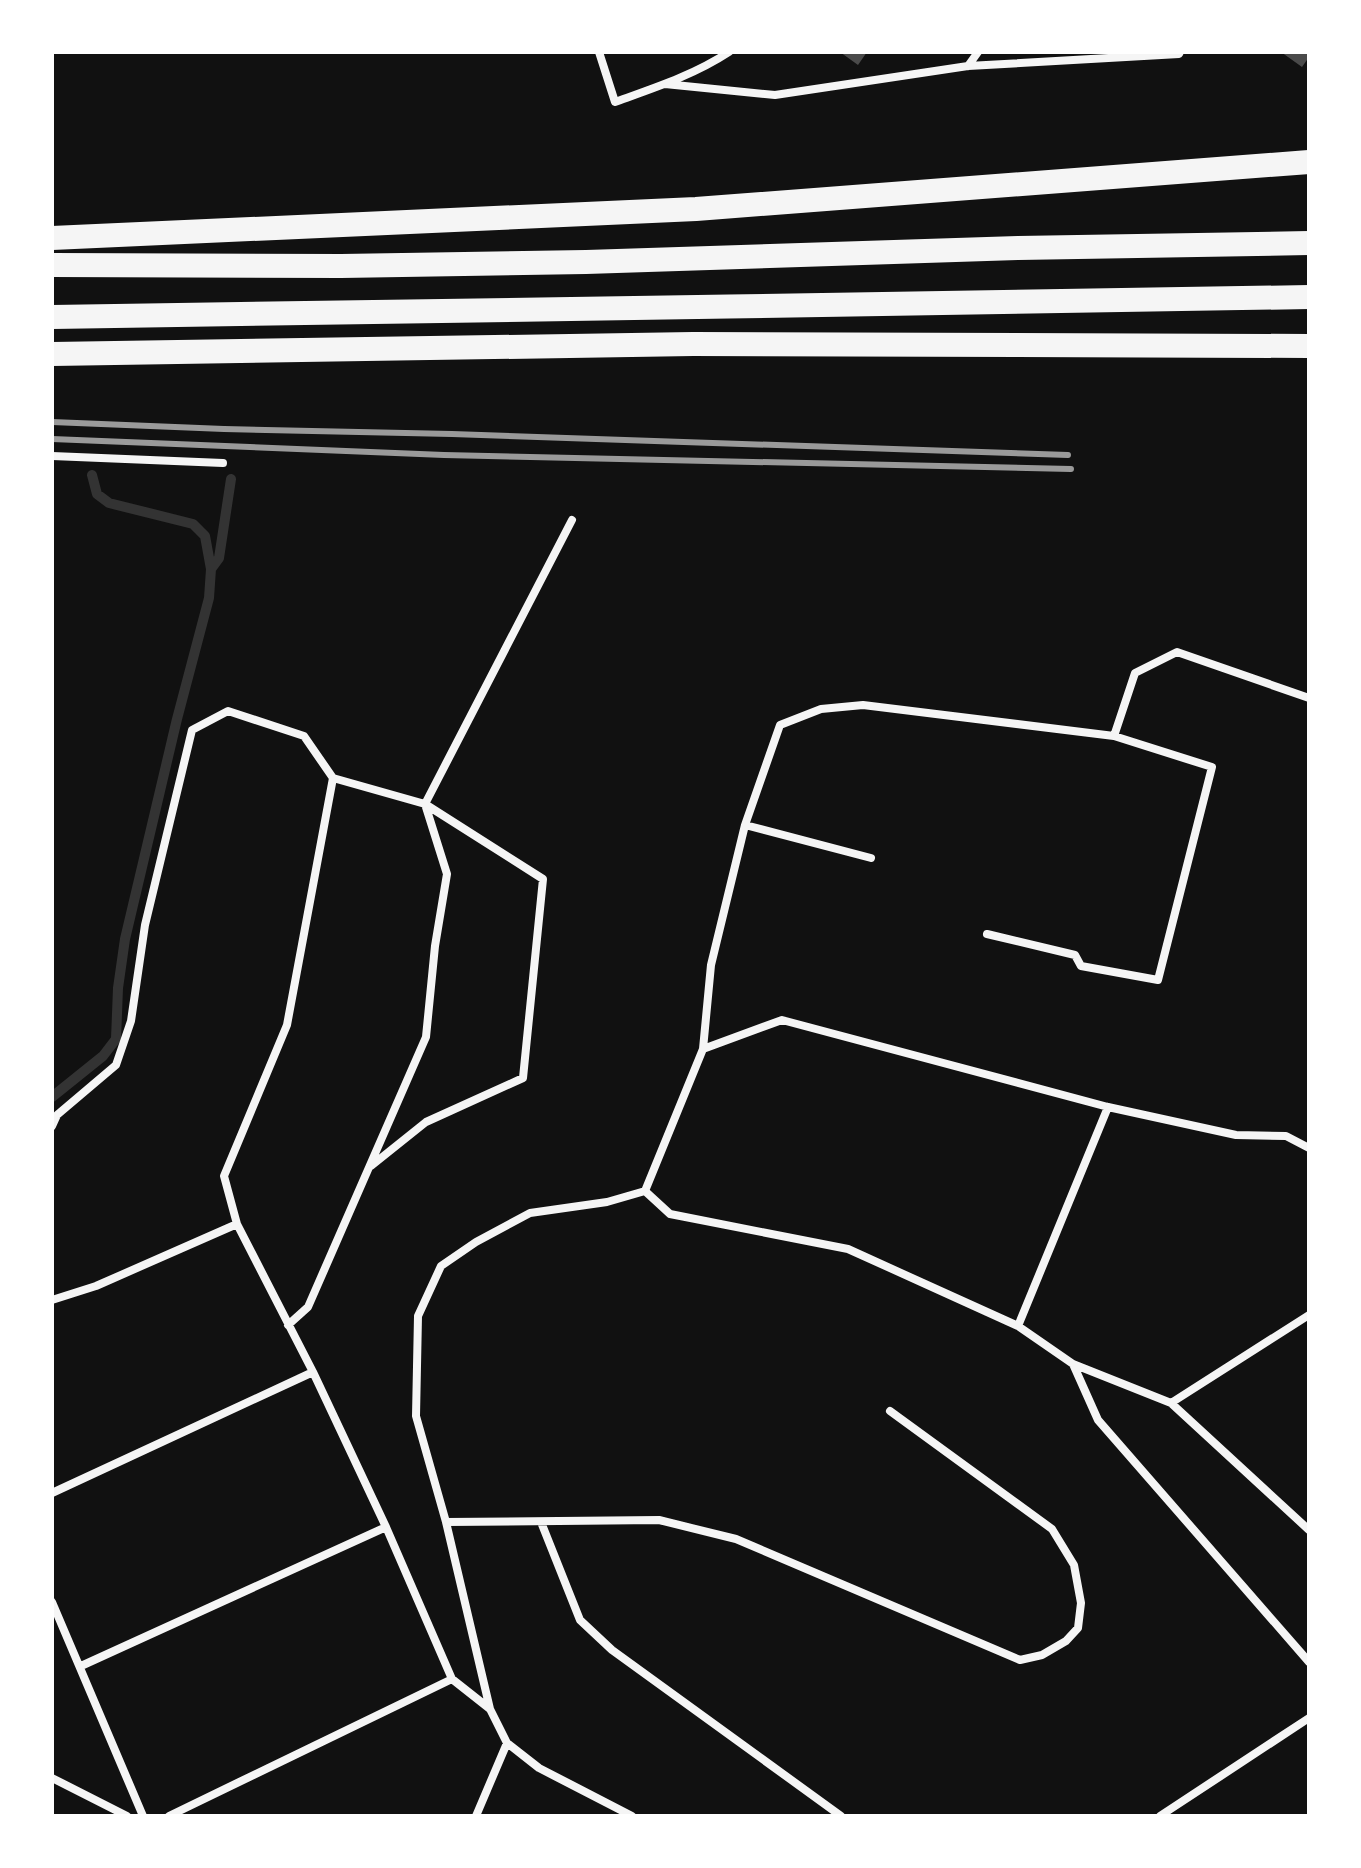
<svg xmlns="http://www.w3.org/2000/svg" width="1361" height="1868" viewBox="0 0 1361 1868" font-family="'PT Sans',sans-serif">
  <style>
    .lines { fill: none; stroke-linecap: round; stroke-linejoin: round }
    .stream { stroke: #333; stroke-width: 10 }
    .building { fill: #4a4a4a }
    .minor { stroke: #f5f5f5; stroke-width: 8 }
    .motorway { stroke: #f5f5f5; stroke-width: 24 }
    .rail { stroke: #9a9a9a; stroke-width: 6 }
  </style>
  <rect width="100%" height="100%" fill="#111"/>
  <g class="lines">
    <path class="stream" d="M211 569 219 558 231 479
      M52 1097 103 1056 116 1039 118 988 125 939 177 719 209 598 211 569 205 536 193 524 109 503 97 494 92 475"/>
  </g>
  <path class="building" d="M840 52H867L858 65Z
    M1281 52H1309V57L1302 67Z"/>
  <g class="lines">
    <path class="minor" d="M599 52 615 102C654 88 694 75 729 52
      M968 66 978 52
      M665 84 775 95 968 66 1179 54 1180 52
      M52 456 223 463
      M745 825 871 858
      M987 934 1075 955 1081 966 1158 980 1212 767 1114 736
      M703 1049 782 1020 1108 1107 1236 1135 1286 1136 1309 1148
      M52 1126 57 1115 116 1065 131 1021 145 925 192 730 228 711 304 736 333 778 425 804 447 874 435 946 426 1037 308 1307 288 1325
      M371 1166 426 1122 523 1078 543 879 425 804 572 520
      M645 1191 703 1049 711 965 745 825 780 725 821 709 863 705 1114 736 1135 673 1177 652 1309 698
      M645 1191 670 1214 848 1249 1018 1326 1073 1364 1171 1403 1309 1530
      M237 1224 224 1176 287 1025 333 778
      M52 1300 96 1286 237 1224 313 1372 386 1527 452 1679 490 1709 507 1743 539 1768 632 1816
      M1018 1326 1108 1107
      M1073 1364 1098 1420 1309 1662
      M1171 1403 1309 1315
      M52 1493 313 1372
      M446 1522 659 1520 736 1539 1020 1660 1042 1655 1066 1641 1078 1628 1081 1603 1074 1565 1052 1529 890 1411
      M541 1522 580 1620 612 1650 841 1816
      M52 1602 143 1816
      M81 1666 386 1527
      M490 1709 446 1522 416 1416 418 1316 441 1266 476 1242 530 1213 607 1202 645 1191
      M52 1778 127 1816
      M169 1816 452 1679
      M476 1816 507 1743
      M1160 1816 1309 1718"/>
    <path class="motorway" d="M52 238 696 209 1309 162
      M52 265 341 266 586 262 1018 248 1309 243
      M52 317C471 313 890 302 1309 297
      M52 354 693 344 1309 346"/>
    <path class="rail" d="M52 422 224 429 452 434 1068 455
      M52 439 444 455 1071 469"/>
  </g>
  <rect width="1361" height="1868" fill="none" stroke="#ffffff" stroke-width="108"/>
</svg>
